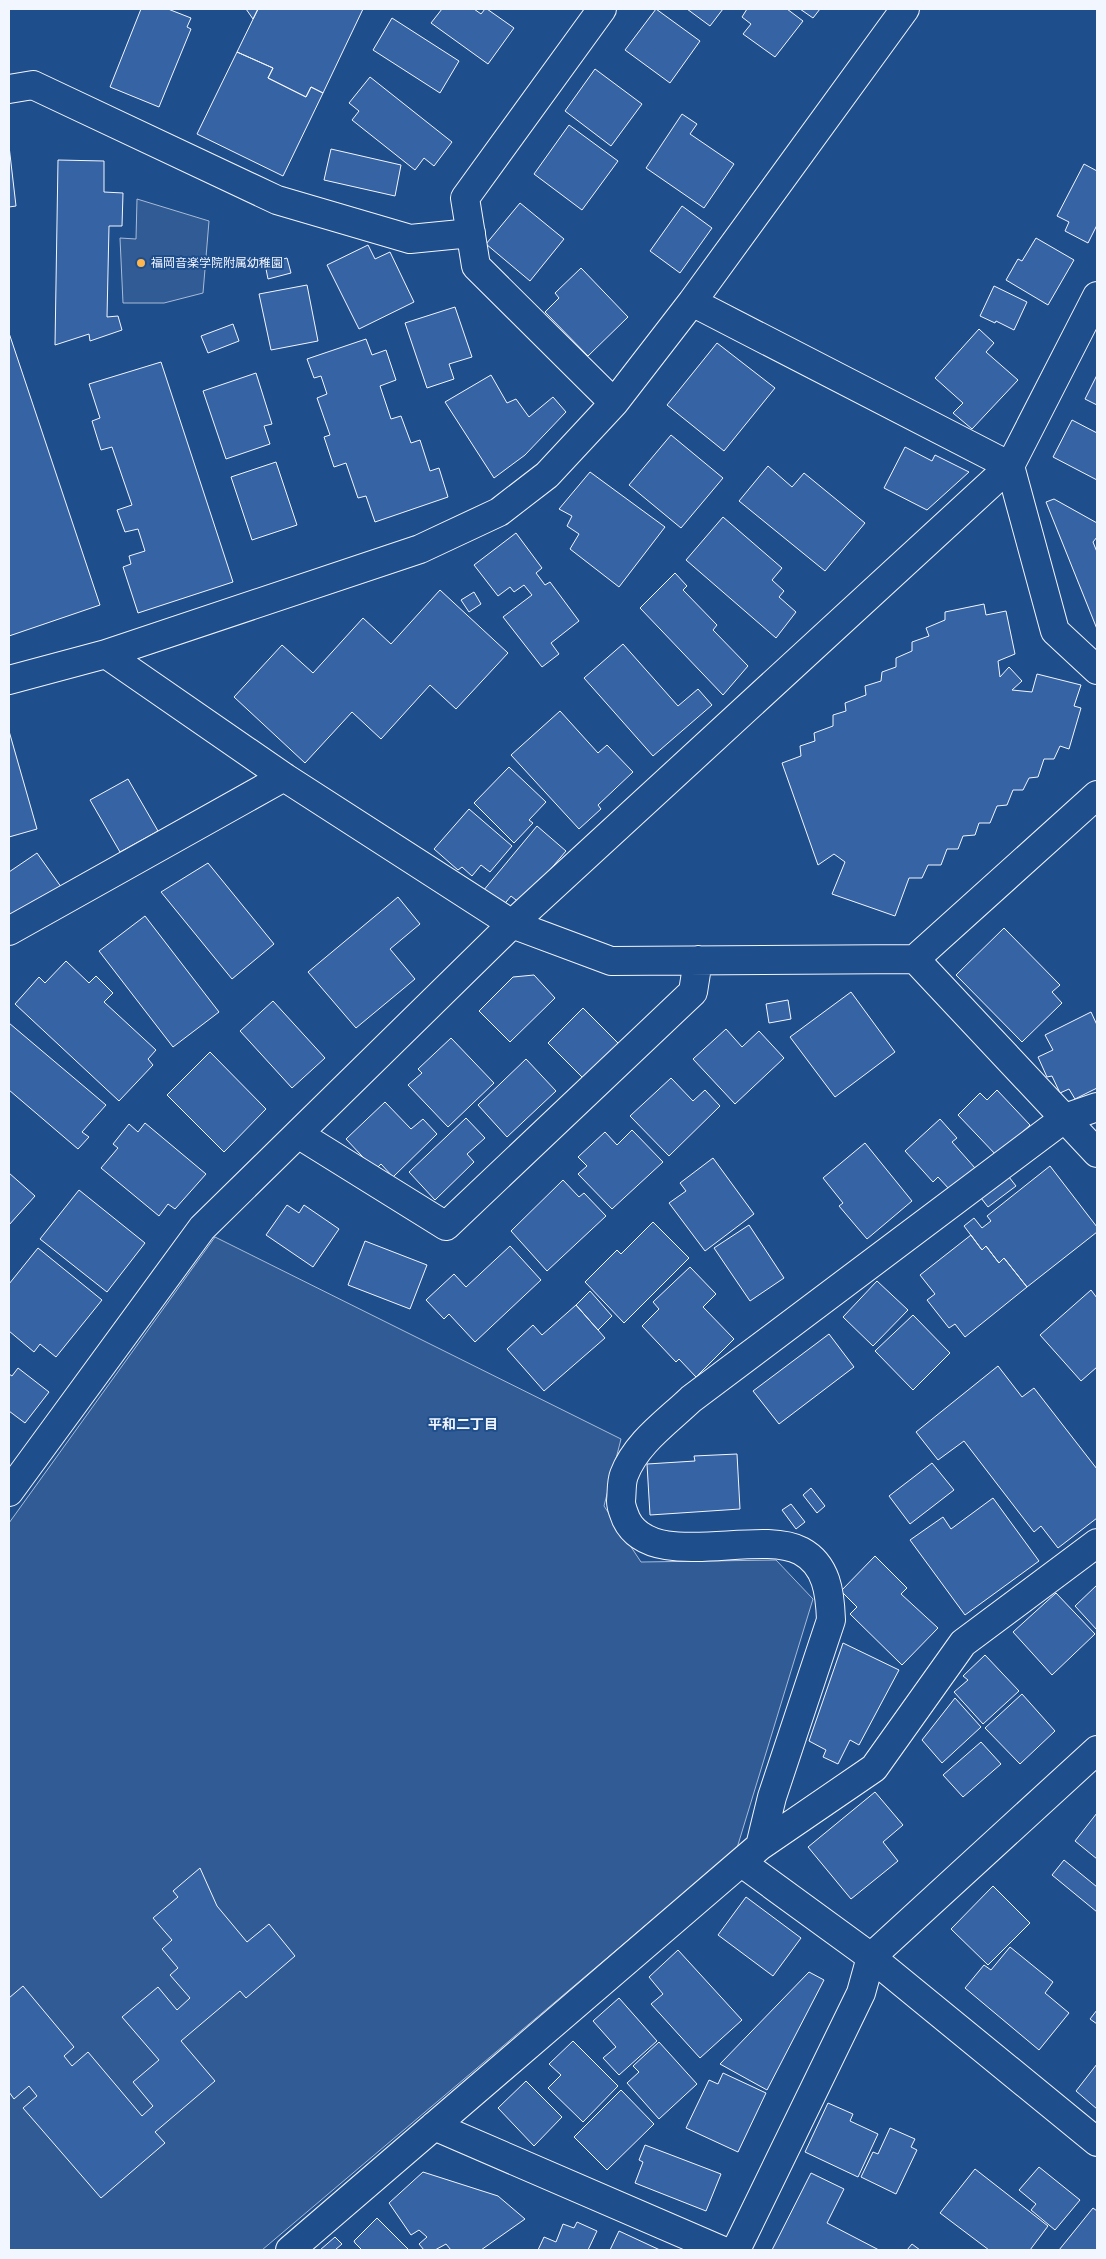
<svg xmlns="http://www.w3.org/2000/svg" width="1106" height="2259" viewBox="0 0 1106 2259" font-family="Georgia,'Noto Sans JP',serif">
  <style>
    .built { fill: #305b95; stroke: #a8bbd7 }
    .building { fill: #3563a3; stroke: #f2f6ff }
    .lines { fill: none; stroke-linecap: round; stroke-linejoin: round }
    .minor-casing { stroke: #f2f6ff; stroke-width: 30 }
    .minor { stroke: #1f4e8c; stroke-width: 28 }
    .poi-dot { fill: #ffb74d; stroke: #1f4e8c; stroke-width: 2 }
    .labels { text-anchor: middle; stroke-width: 4; stroke-linejoin: round; paint-order: stroke }
    .poi-label { font-size: 12px; fill: #f2f6ff; stroke: #1f4e8c; text-anchor: start }
    .neighbourhood-label { font-size: 14px; font-weight: bold; fill: #f2f6ff; stroke: #1f4e8c }
  </style>
  <rect width="100%" height="100%" fill="#1f4e8c"/>
  <path class="built" d="M137 199 209 221 203 293 164 303H123L120 238 136 239Z
    M215 1237 621 1439 604 1506 641 1562 776 1560 813 1599 737 1848 262 2250H9V1523Z"/>
  <path class="building" d="M141 9H168L191 18 187 27 191 29 159 107 110 87Z
    M246 9H258L253 19Z
    M258 9H363L323 93 311 87 306 97 268 78 273 68 237 52Z
    M442 9H474L481 14 485 9H487L514 28 488 64 431 23Z
    M656 9 700 41 670 83 625 50Z
    M687 9H723L710 26Z
    M747 9H787L803 21 775 57 743 34 751 24 742 17Z
    M800 9H820L813 18Z
    M392 18 459 61 440 93 373 50Z
    M237 52 273 68 268 78 306 97 311 87 323 93 283 176 197 134Z
    M595 69 642 104 611 146 565 111Z
    M370 77 452 142 434 166 424 158 415 170 352 120 359 111 349 103Z
    M682 114 697 124 690 134 734 164 704 208 646 168Z
    M569 125 618 161 582 210 534 174Z
    M9 146 16 206 9 207Z
    M331 149 401 165 395 196 324 180Z
    M58 160 104 161V192L123 193 122 226H109L107 317 118 316 122 330 90 341 89 334 55 345Z
    M1084 164 1097 171V225L1088 243 1065 231 1069 222 1057 216Z
    M520 203 564 239 530 281 486 244Z
    M682 206 712 228 680 273 650 251Z
    M1036 238 1074 260 1048 305 1006 280 1018 259 1022 261Z
    M368 245 375 259 390 252 414 302 359 329 327 265Z
    M287 258 291 273 268 279 265 264Z
    M581 268 628 317 588 356 545 312 559 298 555 293Z
    M307 285 318 341 271 350 259 294Z
    M994 286 1027 302 1014 330 996 321 995 323 980 316Z
    M455 307 472 357 449 364 454 379 427 388 405 323Z
    M233 324 239 341 208 353 201 336Z
    M979 329 994 343 986 352 1018 380 972 429 953 413 963 403 935 378Z
    M9 333 100 605 9 636Z
    M366 339 372 355 386 350 396 380 380 386 391 419 401 416 411 443 420 440 430 471 439 468 448 497 375 522 366 496 358 498 346 463 334 467 324 437 330 435 317 398 327 394 321 376 314 378 307 359Z
    M717 343 775 388 724 451 667 405Z
    M161 362 233 582 138 613 123 567 131 564 129 556 145 551 138 529 125 532 117 510 132 505 112 447 101 450 92 421 100 418 89 384Z
    M256 373 272 424 264 426 270 444 226 459 203 391Z
    M491 375 507 403 516 399 529 417 553 397 566 412 525 455 494 478 445 402Z
    M1097 375V405L1085 399Z
    M1072 420 1097 433V480L1053 457Z
    M671 435 723 478 681 528 629 485Z
    M905 447 932 461 935 455 969 472 927 510 884 488Z
    M276 462 297 525 252 540 231 477Z
    M768 466 792 487 804 473 865 523 825 571 739 501Z
    M590 472 665 527 619 587 570 549 579 534 567 526 572 516 559 509Z
    M1054 499 1097 523V537L1093 542 1097 552V629L1046 502Z
    M723 517 782 568 772 580 784 591 779 597 796 612 776 638 686 560Z
    M516 533 542 568 536 573 545 585 550 582 579 621 551 643 559 654 542 667 503 617 532 595 524 585 514 592 510 587 498 596 474 565Z
    M675 573 687 586 683 590 717 625 713 630 748 666 723 695 640 608Z
    M440 590 508 653 456 709 430 685 381 739 352 712 305 763 234 697 282 645 313 673 363 618 391 644Z
    M474 592 481 604 469 612 461 600Z
    M984 604 986 615 1006 611 1015 654 998 661 1000 677 1009 667 1022 681 1012 690 1032 692 1037 674 1081 685 1074 706 1081 708 1069 749 1060 746 1054 759H1044L1038 777 1029 778 1023 790H1013L1007 805 997 806 990 823H979L975 835 963 836 958 849H947L941 865H928L922 878H909L895 916 832 894 845 862 834 854 818 865 782 763 801 756 800 746 815 741 814 733 833 726V715L846 711 845 703 866 695 865 686 881 681 882 672 896 667V658L912 651V642L929 636 926 628 945 620V612Z
    M623 644 678 706 698 689 712 705 653 756 584 678Z
    M560 711 598 753 607 745 633 772 598 805 601 809 579 829 511 755Z
    M9 731 37 829 9 837Z
    M509 767 546 802 529 820 533 823 514 843 474 803Z
    M128 779 158 831 120 852 90 800Z
    M469 809 512 846 490 872 481 865 472 876 462 867 458 870 434 849Z
    M537 826 566 851 521 904 511 896 502 907 483 891Z
    M37 853 64 891 9 929V872Z
    M208 863 274 944 232 979 161 892Z
    M398 897 420 924 390 949 415 979 356 1028 308 972Z
    M145 916 219 1012 173 1047 99 951Z
    M1004 928 1060 985 1052 992 1062 1003 1022 1042 956 975Z
    M66 961 89 983 96 976 113 993 104 1002 156 1050 148 1059 153 1065 119 1101 15 1004 39 977 45 983Z
    M534 975 555 998 510 1042 479 1011 513 977Z
    M851 992 895 1052 835 1097 790 1037Z
    M788 1000 791 1019 769 1023 766 1004Z
    M273 1001 325 1058 292 1088 240 1031Z
    M583 1008 622 1047 587 1082 548 1043Z
    M1091 1012 1097 1025V1088L1075 1099 1069 1089 1060 1093 1052 1076 1047 1077 1038 1057 1053 1050 1045 1035Z
    M9 1023 106 1105 82 1132 89 1137 78 1149 9 1090Z
    M726 1029 742 1047 759 1031 784 1058 735 1104 693 1059Z
    M451 1038 494 1083 448 1127 408 1085 422 1073 418 1069Z
    M210 1052 266 1109 224 1152 167 1095Z
    M526 1059 556 1091 507 1137 478 1105Z
    M671 1078 693 1101 705 1090 720 1106 669 1156 630 1116Z
    M997 1090 1030 1125 997 1156 958 1115 980 1093 987 1100Z
    M385 1102 411 1129 423 1119 437 1134 393 1177 381 1164 375 1170 346 1139Z
    M466 1118 485 1138 467 1154 474 1162 435 1200 409 1172Z
    M940 1119 957 1138 952 1142 975 1168 950 1190 938 1177 933 1182 905 1151Z
    M145 1123 206 1174 175 1209 168 1204 159 1216 101 1168 118 1148 113 1144 129 1124 138 1132Z
    M632 1130 663 1162 612 1209 578 1174 587 1166 578 1157 605 1132 617 1145Z
    M865 1143 912 1201 867 1239 839 1206 843 1203 823 1178Z
    M713 1158 754 1214 705 1251 669 1203 686 1191 680 1183Z
    M1050 1166 1097 1227V1232L1027 1287 1004 1258 999 1263 986 1246 982 1250 964 1226 974 1218 982 1228 991 1221 987 1216Z
    M9 1173 35 1196 9 1225Z
    M1009 1177 1016 1186 988 1207 981 1198Z
    M563 1180 579 1197 584 1193 606 1216 547 1271 511 1231Z
    M79 1190 145 1243 107 1292 40 1239Z
    M287 1205 299 1213 304 1205 339 1229 313 1267 266 1235Z
    M653 1222 689 1258 624 1323 585 1282 617 1250 621 1254Z
    M749 1225 784 1278 750 1301 714 1248Z
    M971 1235 982 1250 986 1246 999 1263 1004 1258 1027 1287 965 1337 955 1324 949 1328 927 1300 935 1294 920 1275Z
    M365 1241 427 1265 410 1309 348 1285Z
    M510 1246 541 1280 475 1342 449 1314 444 1319 426 1300 454 1274 466 1287Z
    M38 1248 102 1300 56 1357 40 1344 34 1352 9 1331V1284Z
    M690 1267 716 1294 703 1307 734 1339 696 1377 679 1359 676 1362 642 1326 659 1309 653 1302Z
    M877 1281 908 1310 873 1346 843 1317Z
    M1091 1290 1097 1298V1367L1081 1381 1040 1335Z
    M590 1291 612 1316 598 1330 576 1305Z
    M576 1305 605 1338 544 1391 507 1349 533 1325 542 1335Z
    M913 1315 950 1353 913 1390 875 1351Z
    M829 1334 854 1367 779 1424 753 1391Z
    M998 1366 1022 1397 1034 1388 1097 1469V1518L1058 1548 1041 1526 1034 1532 964 1441 938 1460 916 1432Z
    M18 1368 49 1392 25 1423 9 1411V1374L12 1376Z
    M737 1454 740 1509 650 1515 647 1464 695 1461 694 1456Z
    M932 1463 954 1490 910 1524 889 1496Z
    M811 1488 825 1506 817 1513 803 1495Z
    M993 1498 1039 1561 965 1615 910 1540 943 1517 951 1529Z
    M791 1504 805 1522 796 1529 782 1510Z
    M875 1556 907 1588 901 1594 938 1628 902 1665 850 1614 857 1607 841 1591Z
    M1097 1585V1630L1075 1606Z
    M1056 1593 1095 1634 1052 1675 1013 1632Z
    M843 1643 899 1670 859 1745 850 1740 838 1764 823 1757 826 1750 809 1741Z
    M985 1655 1019 1691 983 1724 954 1692 968 1680 963 1676Z
    M1022 1694 1055 1731 1020 1764 985 1728Z
    M955 1698 981 1727 942 1763 922 1740Z
    M981 1742 1001 1764 963 1797 943 1775Z
    M875 1792 903 1825 883 1842 898 1861 851 1899 808 1847Z
    M1097 1813V1859L1075 1841Z
    M1064 1860 1097 1887V1912L1052 1875Z
    M200 1868 217 1906 247 1942 269 1924 295 1956 246 1998 240 1991 181 2041 215 2081 155 2132 165 2143 101 2198 23 2108 37 2096 29 2086 14 2099 9 2092V1998L23 1986 74 2047 64 2056 72 2066 88 2052 142 2116 153 2106 133 2082 159 2060 122 2017 158 1987 177 2010 190 1998 170 1975 178 1968 162 1949 172 1940 153 1918 178 1897 173 1891Z
    M993 1886 1030 1923 988 1965 951 1929Z
    M746 1897 801 1938 773 1976 718 1935Z
    M1010 1947 1053 1982 1045 1993 1069 2013 1039 2050 965 1988 984 1965 991 1970Z
    M678 1950 742 2020 700 2058 651 2004 663 1994 649 1977Z
    M809 1972 824 1980 767 2090 720 2064Z
    M619 1998 657 2041 619 2075 603 2058 616 2047 593 2021Z
    M1097 2010V2024L1090 2019Z
    M573 2041 618 2086 583 2122 548 2088 561 2075 549 2064Z
    M659 2042 697 2084 659 2119 627 2083 639 2072 633 2066Z
    M1097 2064V2109L1076 2091Z
    M723 2073 766 2093 738 2152 686 2128 709 2080 718 2084Z
    M526 2081 562 2117 534 2146 498 2108Z
    M621 2090 654 2124 607 2170 574 2137Z
    M828 2103 853 2114 850 2121 878 2134 858 2177 805 2152Z
    M890 2128 915 2139 911 2147 917 2150 896 2194 861 2177 873 2152 878 2154Z
    M645 2145 721 2174 706 2211 635 2183 643 2162 639 2160Z
    M1039 2167 1080 2200 1055 2230 1031 2210 1036 2204 1019 2190Z
    M975 2169 1048 2226 1030 2250H989L940 2213Z
    M423 2172 498 2196 525 2219 481 2250H451L446 2244 435 2250H424L419 2244 427 2237 419 2230 411 2235 389 2203Z
    M811 2173 844 2189 827 2223 879 2250H772Z
    M1093 2208 1097 2211V2250H1059Z
    M377 2218 409 2250H362L355 2243 354 2241Z
    M577 2222 597 2231 588 2250H538L544 2237 556 2242 563 2224 574 2228Z
    M619 2231 660 2250H610Z
    M335 2237 342 2244 335 2250H320Z
    M912 2244 920 2250H907Z"/>
  <g class="lines">
    <defs>
      <path id="minor" d="M602 9 465 198 476 266 614 403
        M9 89 33 85 277 200 410 239 471 233
        M692 302 1010 466 1055 631 1097 670
        M106 654 284 777 512 924 611 961 915 959 1097 1153
        M9 680 106 654 420 549 499 512 547 475 614 403 692 302 905 9
        M9 931 284 777
        M915 959 1097 795
        M298 1134 446 1226 693 992 698 960
        M9 1492 202 1228 512 924 1010 466 1097 296
        M760 1846 874 1768 963 1643 1097 1543
        M742 1863 871 1957 1097 2142
        M434 2126 721 2250
        M290 2250 760 1846 772 1797 831 1620C830 1593 827 1565 801 1551 758 1528 652 1573 626 1519 624 1513 621 1508 621 1501 622 1493 621 1483 624 1475 636 1443 667 1422 691 1399L1065 1118 1097 1107
        M736 2250 861 1993 871 1957 1097 1750"/>
    </defs>
    <use href="#minor" class="minor-casing"/>
    <use href="#minor" class="minor"/>
  </g>
  <circle class="poi-dot" cx="141" cy="263" r="5"/>
  <g class="labels">
    <g class="poi-label">
      <text x="151" y="267">福岡音楽学院附属幼稚園</text>
    </g>
    <g class="neighbourhood-label">
      <text x="463" y="1429">平和二丁目</text>
    </g>
  </g>
  <rect width="1106" height="2259" fill="none" stroke="#f2f6ff" stroke-width="20"/>
</svg>
